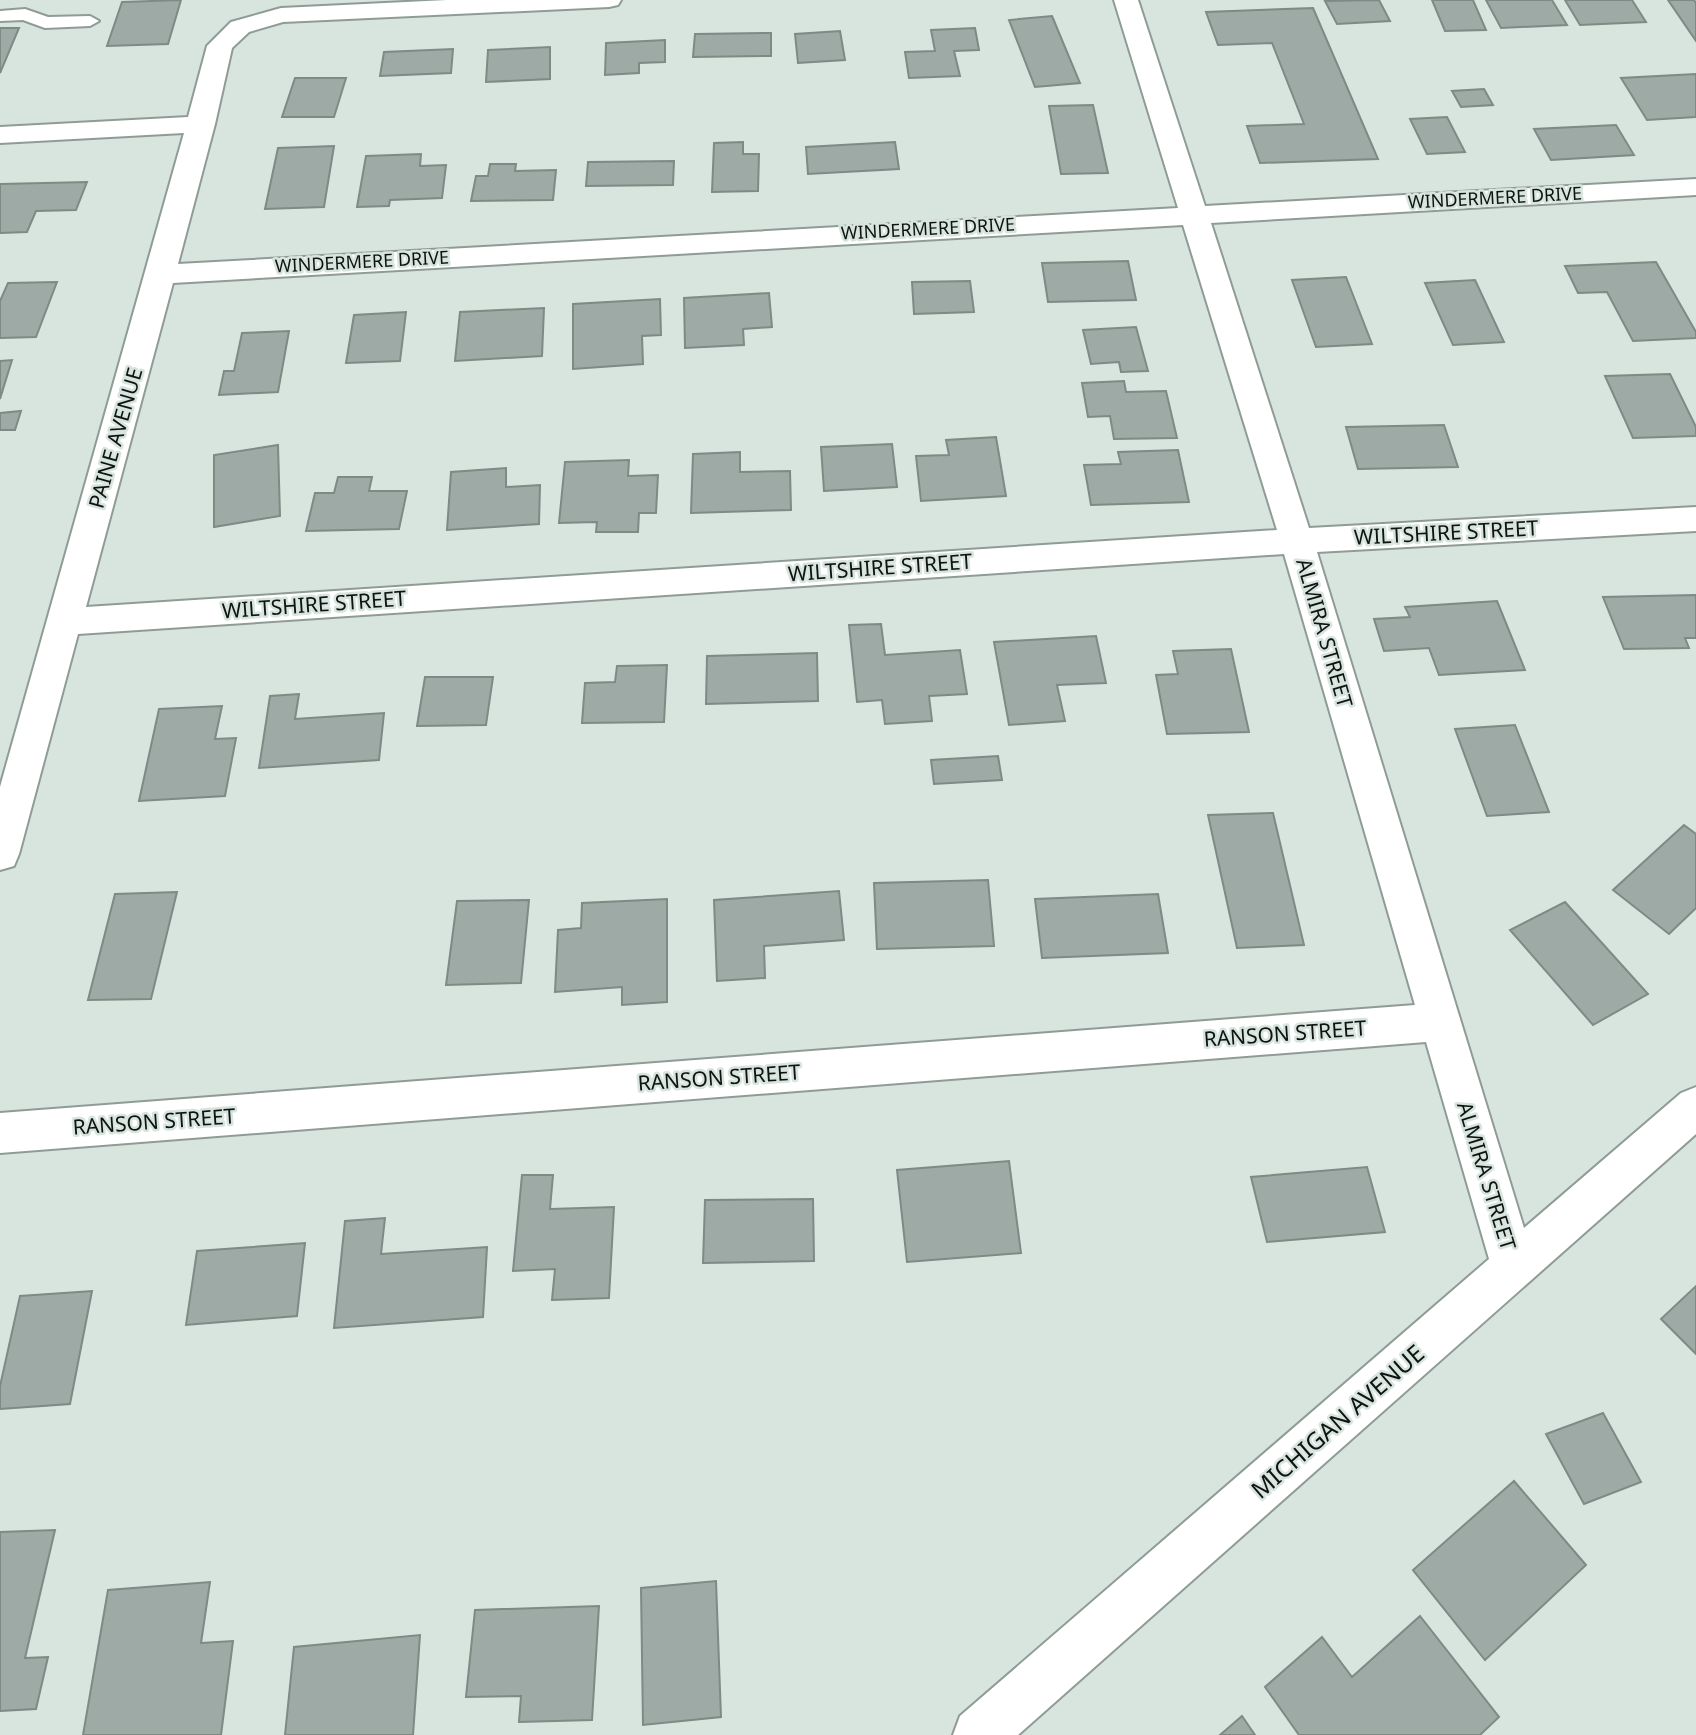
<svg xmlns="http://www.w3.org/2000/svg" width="1696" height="1735" viewBox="0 0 1696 1735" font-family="'Noto Sans',sans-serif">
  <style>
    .building { fill: #9eaaa5; stroke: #7e8a84; stroke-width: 2 }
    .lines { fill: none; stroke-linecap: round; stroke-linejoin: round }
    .service-casing { stroke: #8f9c96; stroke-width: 4 }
    .minor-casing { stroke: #8f9c96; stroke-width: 4 }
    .service { fill: #fff; fill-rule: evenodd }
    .minor { fill: #fff; fill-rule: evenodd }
    .labels { text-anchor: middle; stroke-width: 5; stroke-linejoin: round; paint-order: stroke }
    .far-street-label { font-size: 18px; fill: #0f1412; stroke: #d8e5df }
    .street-label { font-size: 21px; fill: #0f1412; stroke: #d8e5df }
    .near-street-label { font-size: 24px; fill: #0f1412; stroke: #d8e5df }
  </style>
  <rect width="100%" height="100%" fill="#d8e5df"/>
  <path class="building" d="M181 0 168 44 107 46 122 2Z
    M1379 0 1390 21 1337 24 1325 1Z
    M1432 0H1473L1486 30 1445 31Z
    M1486 0H1552L1567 25 1501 28Z
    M1565 0H1632L1646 22 1580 25Z
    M1668 0H1694L1696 3V41Z
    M1313 8 1378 159 1260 163 1247 126 1304 124 1272 43 1218 45 1206 12Z
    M1052 16 1080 83 1035 87 1009 20Z
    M0 28H19L0 73Z
    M975 28 979 50 954 51 960 76 909 78 905 52 935 51 931 30Z
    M840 31 845 60 798 63 795 34Z
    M771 33V56L693 57 695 34Z
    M665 40V62L639 63V73L605 75 606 43Z
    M550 47V79L486 82 488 50Z
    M453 49 451 73 380 76 384 52Z
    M1696 74V117L1647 120 1621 78Z
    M295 78H346L334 117H282Z
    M1484 89 1493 105 1461 107 1452 91Z
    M1093 105 1108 173 1061 174 1049 106Z
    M1447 117 1465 152 1427 154 1410 119Z
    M1616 125 1634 155 1551 160 1534 129Z
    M743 142V154H759L758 191 712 192 714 143Z
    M895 142 899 169 808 174 806 147Z
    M334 146 324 207 265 209 278 148Z
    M421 154 420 166 446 165 442 198 390 200 389 206 357 207 366 156Z
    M674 161 673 185 586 186 588 162Z
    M490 164H516L515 171 556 170 553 200 471 201 476 176H488Z
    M87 182 76 210 36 211 27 232 0 233V184Z
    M1128 261 1136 300 1048 302 1042 263Z
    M1656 262 1696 332V338L1633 341 1607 292 1578 293 1565 266Z
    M1346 277 1372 344 1316 347 1292 280Z
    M1475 280 1504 342 1453 345 1425 283Z
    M970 281 974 312 914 314 912 282Z
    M57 282 36 337 0 338V301L8 283Z
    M769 293 772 327 743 329 744 345 685 348 684 298Z
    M660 299 661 335 642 336 643 364 573 369V304Z
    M544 308 542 356 455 361 460 312Z
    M406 312 400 361 346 363 354 315Z
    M1136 327 1148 371 1121 372 1119 362 1091 364 1083 330Z
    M289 331 278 392 219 395 224 371H234L242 333Z
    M12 360 0 399V361Z
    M1670 374 1696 427V436L1633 438 1605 376Z
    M1124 381 1126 392 1166 391 1177 438 1114 439 1110 416 1088 417 1082 383Z
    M21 411 15 430H0V413Z
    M1444 425 1458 467 1358 469 1346 427Z
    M996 437 1006 496 921 501 916 456 949 455 946 440Z
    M892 444 897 487 824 491 821 447Z
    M278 445 280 516 214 527V455Z
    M1178 450 1189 502 1091 505 1084 465 1121 464 1118 452Z
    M740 452V472L790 471 791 510 691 513 693 454Z
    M629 460 628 476 658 475 656 513H639L638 532H596L597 522 559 523 565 462Z
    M506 468V487L540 485 539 524 447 530 451 472Z
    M338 477H372L369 491H407L399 529 306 531 315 493H334Z
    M1696 595V638H1685L1689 648 1624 649 1603 597Z
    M1497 601 1525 670 1439 675 1429 648 1384 651 1374 619 1410 617 1405 607Z
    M881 624 885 655 960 650 967 694 929 696 932 721 885 724 882 700 857 702 849 625Z
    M1096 636 1106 683 1057 685 1065 721 1009 725 994 642Z
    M1231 649 1249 732 1167 734 1156 675 1178 674 1173 651Z
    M817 653 818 701 706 704 707 656Z
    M667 665 664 722 582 723 585 683 615 682 617 666Z
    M425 677H493L486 725 417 726Z
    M299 694 295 719 384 713 379 760 259 768 270 696Z
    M222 706 215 739 236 738 225 796 139 801 159 709Z
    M1515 725 1549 812 1487 816 1455 729Z
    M998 756 1002 780 934 784 931 760Z
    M1273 813 1304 945 1237 948 1208 815Z
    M1684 825 1696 834V908L1669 934 1613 890Z
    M988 880 994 946 877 949 874 883Z
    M839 891 844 940 764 946 765 978 717 981 714 900Z
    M177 892 151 999 88 1000 115 894Z
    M1158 894 1168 953 1042 958 1035 899Z
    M667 899V1002L622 1005V987L555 992 558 930 581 928 582 903Z
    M529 900 521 983 446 985 457 901Z
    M1565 902 1648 994 1593 1025 1510 930Z
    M1009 1161 1021 1253 907 1262 897 1170Z
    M1367 1167 1385 1232 1267 1242 1251 1177Z
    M522 1175H553L550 1209 614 1207 609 1298 552 1300 555 1269 513 1271Z
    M813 1199 814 1261 703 1263 705 1200Z
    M385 1218 381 1254 487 1247 483 1317 334 1328 345 1221Z
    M305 1243 297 1316 186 1325 197 1251Z
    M1696 1286V1354L1661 1319Z
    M92 1291 70 1404 0 1409V1386L20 1296Z
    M1603 1413 1641 1482 1584 1504 1546 1434Z
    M1514 1481 1586 1565 1485 1660 1413 1570Z
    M55 1530 25 1658 48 1657 36 1709 0 1711V1532Z
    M716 1581 721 1717 643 1725 641 1588Z
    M210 1582 201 1643 233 1641 221 1735H83L108 1590Z
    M599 1606 592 1720 519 1722 521 1696 466 1697 475 1610Z
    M1420 1616 1499 1717 1480 1735H1299L1265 1687 1322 1637 1352 1677Z
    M420 1635 413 1735H285L294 1647Z
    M1242 1716 1255 1735H1220Z"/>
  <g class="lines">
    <defs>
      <path id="service" d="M25 9 48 17 90 16 99 21 90 26 45 28 23 20 0 21V11Z"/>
      <path id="minor" d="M447 0H621L618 5 609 7 283 22 249 32 232 48 215 124 178 264 1178 208 1114 0H1138L1205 206 1696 179V195L1211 223 1309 528 1696 507V531L1317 552 1524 1228 1681 1093 1696 1087V1134L1018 1735H953L960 1716 1489 1259 1426 1042 0 1153V1113L1415 1005 1284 554 78 634 19 854 14 866 0 870V787L184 133 0 143V127L188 117 207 46 231 22 281 8ZM1183 225 1277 530 86 607 173 283Z"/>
    </defs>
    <use href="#service" class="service-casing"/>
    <use href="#minor" class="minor-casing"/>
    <use href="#service" class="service"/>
    <use href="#minor" class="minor"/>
  </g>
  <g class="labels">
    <g class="far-street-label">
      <text transform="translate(1495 198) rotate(-3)" y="6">WINDERMERE DRIVE</text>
      <text transform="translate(928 229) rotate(-3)" y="6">WINDERMERE DRIVE</text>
      <text transform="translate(362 262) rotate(-3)" y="6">WINDERMERE DRIVE</text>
    </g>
    <g class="street-label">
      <text transform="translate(116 438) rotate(-74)" y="7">PAINE AVENUE</text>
      <text transform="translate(1446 533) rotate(-3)" y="7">WILTSHIRE STREET</text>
      <text transform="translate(880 568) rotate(-4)" y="7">WILTSHIRE STREET</text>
      <text transform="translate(314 605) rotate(-4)" y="7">WILTSHIRE STREET</text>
      <text transform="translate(1324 633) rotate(74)" y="7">ALMIRA STREET</text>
      <text transform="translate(1285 1034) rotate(-4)" y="7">RANSON STREET</text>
      <text transform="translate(719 1078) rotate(-4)" y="7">RANSON STREET</text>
      <text transform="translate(154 1122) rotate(-4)" y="7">RANSON STREET</text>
      <text transform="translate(1486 1176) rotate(73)" y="7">ALMIRA STREET</text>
    </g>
    <g class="near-street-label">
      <text transform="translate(1338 1422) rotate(-41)" y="8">MICHIGAN AVENUE</text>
    </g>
  </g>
</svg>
